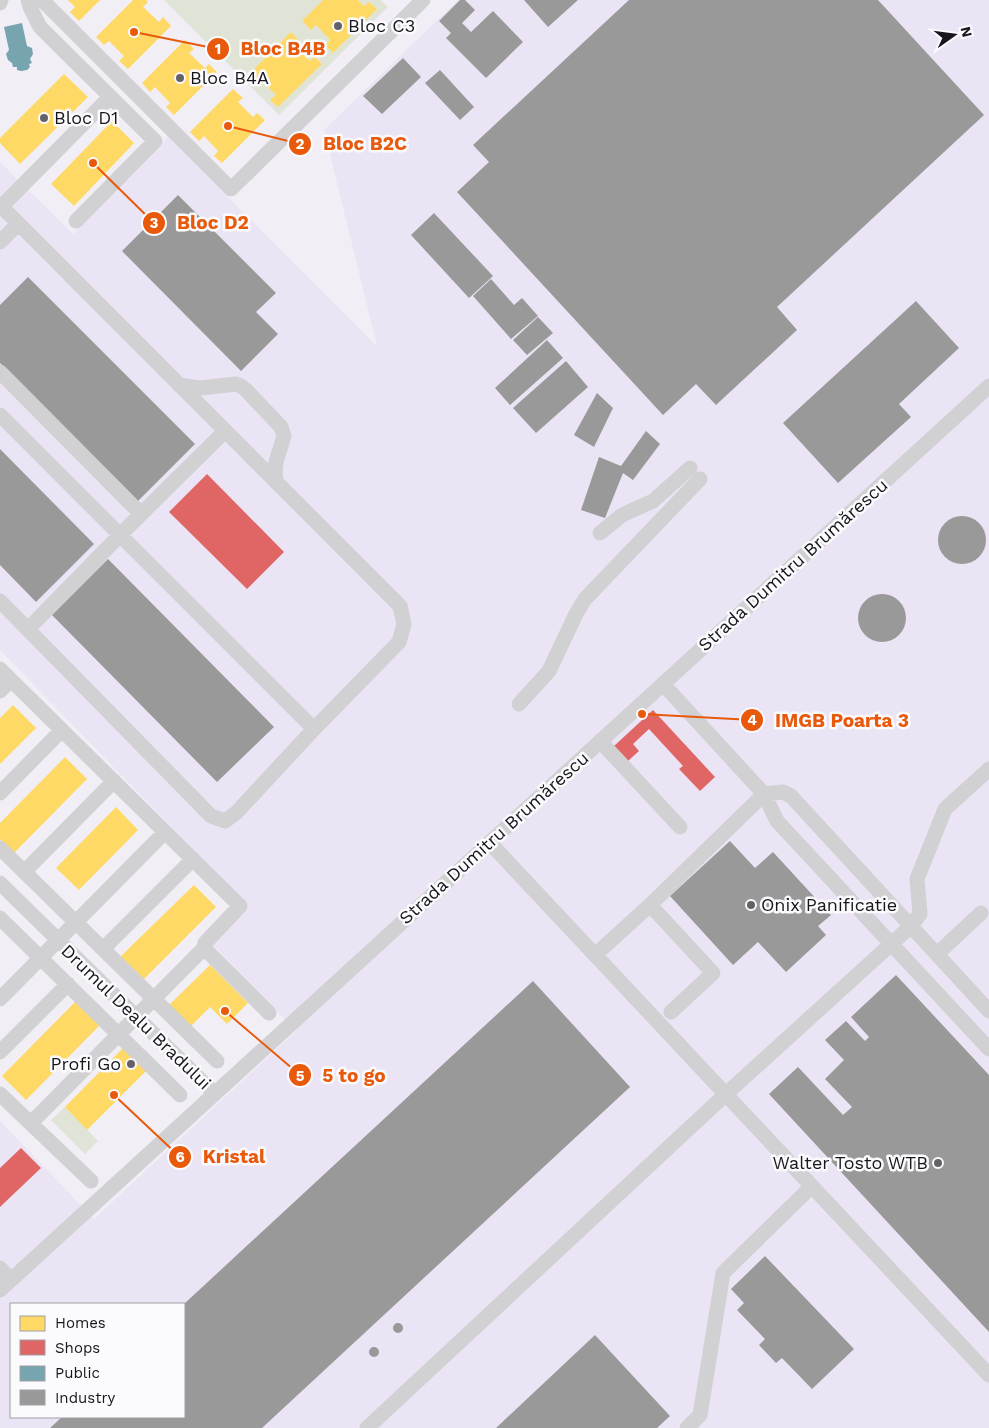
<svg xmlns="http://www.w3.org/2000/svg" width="989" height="1428" viewBox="0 0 989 1428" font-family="'Work Sans',sans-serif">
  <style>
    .built { fill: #eae4f4; fill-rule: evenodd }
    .green { fill: #e0e4d6; fill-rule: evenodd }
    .homes { fill: #ffd966 }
    .shops { fill: #e06666 }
    .public { fill: #76a5af }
    .industry { fill: #999 }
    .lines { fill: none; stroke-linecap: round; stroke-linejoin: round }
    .minor { stroke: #d1d0d2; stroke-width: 15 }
    .poi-dot { fill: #646268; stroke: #fbfafd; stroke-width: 2 }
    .labels { text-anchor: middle; stroke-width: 5; stroke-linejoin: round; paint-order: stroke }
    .poi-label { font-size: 18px; fill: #18161c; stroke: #fbfafd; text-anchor: start }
    .street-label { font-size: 18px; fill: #18161c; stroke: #fbfafd }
    .leader { fill: none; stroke: #e8590c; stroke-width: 2 }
    .callout-dot { fill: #e8590c; stroke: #fbfafd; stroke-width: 2 }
    .mark-label { font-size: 15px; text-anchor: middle; font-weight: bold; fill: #fff }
    .callout-label { font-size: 19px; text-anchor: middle; font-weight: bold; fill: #e8590c; stroke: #fbfafd; stroke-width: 5; stroke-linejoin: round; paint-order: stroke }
  </style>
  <rect width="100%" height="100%" fill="#f1eef6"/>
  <path class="built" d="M458 0H989V1428H0V1121L94 1219 296 1031 212 944 248 906 0 650V162L73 234 168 137 377 346 324 130ZM11 1304H184V1417H11Z"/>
  <path class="green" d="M164 0H323L302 21 311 30 316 25 330 40 325 45 333 53 376 9 369 2 364 6 358 0H381L388 7 279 115ZM291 32 300 41 295 46 310 61 314 56 322 63 278 107 271 100 276 95 261 80 256 85 247 76Z
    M65 1107 98 1141 85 1154 51 1120Z"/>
  <path class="homes" d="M68 0H100L79 21 70 12 75 7Z
    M133 0H146L148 2 143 7 159 22 163 17 171 26 128 69 119 61 124 56 109 41 104 45 96 37Z
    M323 0H358L364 6 369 2 377 9 333 53 325 45 330 40 316 25 311 30 302 21Z
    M291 32 300 41 295 46 310 61 314 56 322 64 278 107 270 100 276 95 261 80 256 85 247 76Z
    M185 40 194 49 189 53 205 68 209 64 217 72 174 115 166 107 170 103 155 87 150 92 142 83Z
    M64 74 88 97 20 164 0 143V138Z
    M233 89 243 98 238 102 253 117 257 113 265 120 222 163 214 156 218 151 204 136 199 141 190 132Z
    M112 121 134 143 74 206 51 184Z
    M13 705 36 728 0 764V718Z
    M65 757 87 779 14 853 0 839V823Z
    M116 807 138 830 79 890 56 868Z
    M194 885 216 907 142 981 119 958Z
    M210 965 248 1003 227 1024 210 1007 189 1028 168 1006Z
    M76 1001 100 1025 26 1100 2 1076Z
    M123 1048 146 1071 87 1130 65 1107Z"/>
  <path class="shops" d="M207 474 284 552 247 589 169 512Z
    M653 710 715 777 700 791 679 769 683 766 649 729 633 744 639 751 628 761 614 746Z
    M21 1148 41 1168 0 1207V1168Z"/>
  <path class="public" d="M22 23 27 46 32 48 33 54 30 59 32 63 29 64 30 67 27 70 21 71 17 70V67H13L12 63 8 60 6 54 9 50 4 27Z"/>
  <path class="industry" d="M460 0H465L475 10 462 23 471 32 493 11 523 42 486 78 446 38 451 33 439 21Z
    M524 0H578L548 27Z
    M629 0H878L984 115 777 307 797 330 716 405 696 384 663 415 457 192 489 162 473 145Z
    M403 58 421 77 382 114 363 96Z
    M440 70 474 107 460 120 425 83Z
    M178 195 276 293 256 312 278 334 241 371 122 251Z
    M434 213 493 276 469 298 411 235Z
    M28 277 195 444 138 501 0 363V305Z
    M491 279 514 305 522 298 538 316 511 339 473 296Z
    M916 301 959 348 899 404 911 417 838 483 783 423Z
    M538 317 553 333 527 355 513 340Z
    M547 340 563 358 510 405 495 388Z
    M566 361 588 387 536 433 513 408Z
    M597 393 613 408 594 447 574 435Z
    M646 431 660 444 633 480 623 473 605 518 581 510 599 457 621 466Z
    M0 449 94 544 36 602 0 565Z
    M938 540a24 24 0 1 1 48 0a24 24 0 1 1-48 0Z
    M108 559 274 727 217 782 52 615Z
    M858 618a24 24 0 1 1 48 0a24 24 0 1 1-48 0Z
    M730 841 755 868 773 852 831 915 818 926 826 935 786 972 758 942 733 965 670 896Z
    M896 975 989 1075V1332L769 1094 798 1067 843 1115 852 1107 825 1079 844 1060 825 1040 846 1021 865 1041 869 1037 851 1017Z
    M533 981 630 1087 262 1428H50L62 1417H184V1304Z
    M765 1256 854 1349 812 1389 782 1358 776 1363 759 1345 765 1339 737 1310 744 1303 731 1289Z
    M393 1328a5 5 0 1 1 10 0a5 5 0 1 1-10 0Z
    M595 1335 670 1416 657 1428H496Z
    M369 1352a5 5 0 1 1 10 0a5 5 0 1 1-10 0Z"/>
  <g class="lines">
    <path class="minor" d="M28 0 30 7 40 27 155 141 76 221
      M42 0 231 189 423 0
      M0 3 1 0
      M0 205 400 606 404 624 399 642 314 729 236 813 225 821 211 816 0 601
      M1 207 110 97
      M0 242 18 224
      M0 372 141 514
      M179 385 200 388 236 384 241 386 246 390 281 427 284 436 276 462 275 472 276 482
      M0 415 314 729
      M600 533 622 515 653 501 690 468
      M28 629 120 535 225 431
      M0 669 240 906 205 943 204 948 31 1123
      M663 684 764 794 777 821 989 1049
      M0 691 11 680
      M519 704 549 671 576 614 585 599 700 479
      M600 741 680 827
      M0 793 62 730
      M490 843 989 1375
      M0 848 217 1061
      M24 872 114 781
      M0 883 215 1094
      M650 905 713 973 671 1012
      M0 918 180 1095
      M204 948 269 1013
      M103 949 193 859
      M937 954 981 913
      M595 955 650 905 764 794 783 792 791 796 989 1011
      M0 999 165 832
      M0 1052 68 984
      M0 1094 91 1181
      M0 1268 11 1280
      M0 1290 989 386
      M367 1428 726 1094 911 926 920 914 917 879 945 809 989 769
      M687 1428 700 1415 723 1273 812 1186"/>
  </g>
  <g class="poi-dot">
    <circle cx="338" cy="26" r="5"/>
    <circle cx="180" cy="78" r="5"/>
    <circle cx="44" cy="118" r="5"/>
    <circle cx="751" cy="905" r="5"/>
    <circle cx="131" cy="1064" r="5"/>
    <circle cx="938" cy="1163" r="5"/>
  </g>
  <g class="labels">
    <g class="poi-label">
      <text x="348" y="32">Bloc C3</text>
      <text x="190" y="84">Bloc B4A</text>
      <text x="54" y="124">Bloc D1</text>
      <text x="761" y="911">Onix Panificatie</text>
      <text x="121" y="1070" text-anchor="end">Profi Go</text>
      <text x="928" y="1169" text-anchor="end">Walter Tosto WTB</text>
    </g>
    <g class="street-label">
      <text transform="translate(793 565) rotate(-42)" y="6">Strada Dumitru Brumărescu</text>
      <text transform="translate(494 838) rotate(-42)" y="6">Strada Dumitru Brumărescu</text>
      <text transform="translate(136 1017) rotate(44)" y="6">Drumul Dealu Bradului</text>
    </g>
  </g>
  <path class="leader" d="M134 32L218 49M228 126L300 144M93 163L154 223M642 714L752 720M225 1011L300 1075M114 1095L180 1157"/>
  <g class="callout-dot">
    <circle cx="134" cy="32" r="5"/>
    <circle cx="228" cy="126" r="5"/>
    <circle cx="93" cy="163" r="5"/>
    <circle cx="642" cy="714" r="5"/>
    <circle cx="225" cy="1011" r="5"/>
    <circle cx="114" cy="1095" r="5"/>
    <circle cx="218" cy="49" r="12"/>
    <circle cx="300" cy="144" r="12"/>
    <circle cx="154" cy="223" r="12"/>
    <circle cx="752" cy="720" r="12"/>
    <circle cx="300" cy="1075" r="12"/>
    <circle cx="180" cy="1157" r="12"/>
  </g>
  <g class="mark-label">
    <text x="218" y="54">1</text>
    <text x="300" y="149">2</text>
    <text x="154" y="228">3</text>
    <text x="752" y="725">4</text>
    <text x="300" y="1081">5</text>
    <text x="180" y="1162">6</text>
  </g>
  <g class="callout-label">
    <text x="283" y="55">Bloc B4B</text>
    <text x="365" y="150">Bloc B2C</text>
    <text x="213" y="229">Bloc D2</text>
    <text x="842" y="727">IMGB Poarta 3</text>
    <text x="354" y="1082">5 to go</text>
    <text x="234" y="1163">Kristal</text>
  </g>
  <rect x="10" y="1303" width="175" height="115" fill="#fbfafd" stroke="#a09fa3"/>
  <rect x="20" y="1316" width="25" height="15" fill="#ffd966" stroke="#a09fa3"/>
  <text x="55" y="1328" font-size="15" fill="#18161c">Homes</text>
  <rect x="20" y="1340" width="25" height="15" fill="#e06666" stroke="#a09fa3"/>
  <text x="55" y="1353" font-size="15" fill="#18161c">Shops</text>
  <rect x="20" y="1366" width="25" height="15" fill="#76a5af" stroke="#a09fa3"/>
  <text x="55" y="1378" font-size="15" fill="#18161c">Public</text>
  <rect x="20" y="1390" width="25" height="15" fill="#999999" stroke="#a09fa3"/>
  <text x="55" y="1403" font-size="15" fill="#18161c">Industry</text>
  <g transform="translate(954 35) rotate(76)" stroke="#fbfafd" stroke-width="4" paint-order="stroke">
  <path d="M0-4L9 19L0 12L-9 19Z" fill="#18161c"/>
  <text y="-8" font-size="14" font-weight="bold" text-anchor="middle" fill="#18161c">N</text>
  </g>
</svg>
